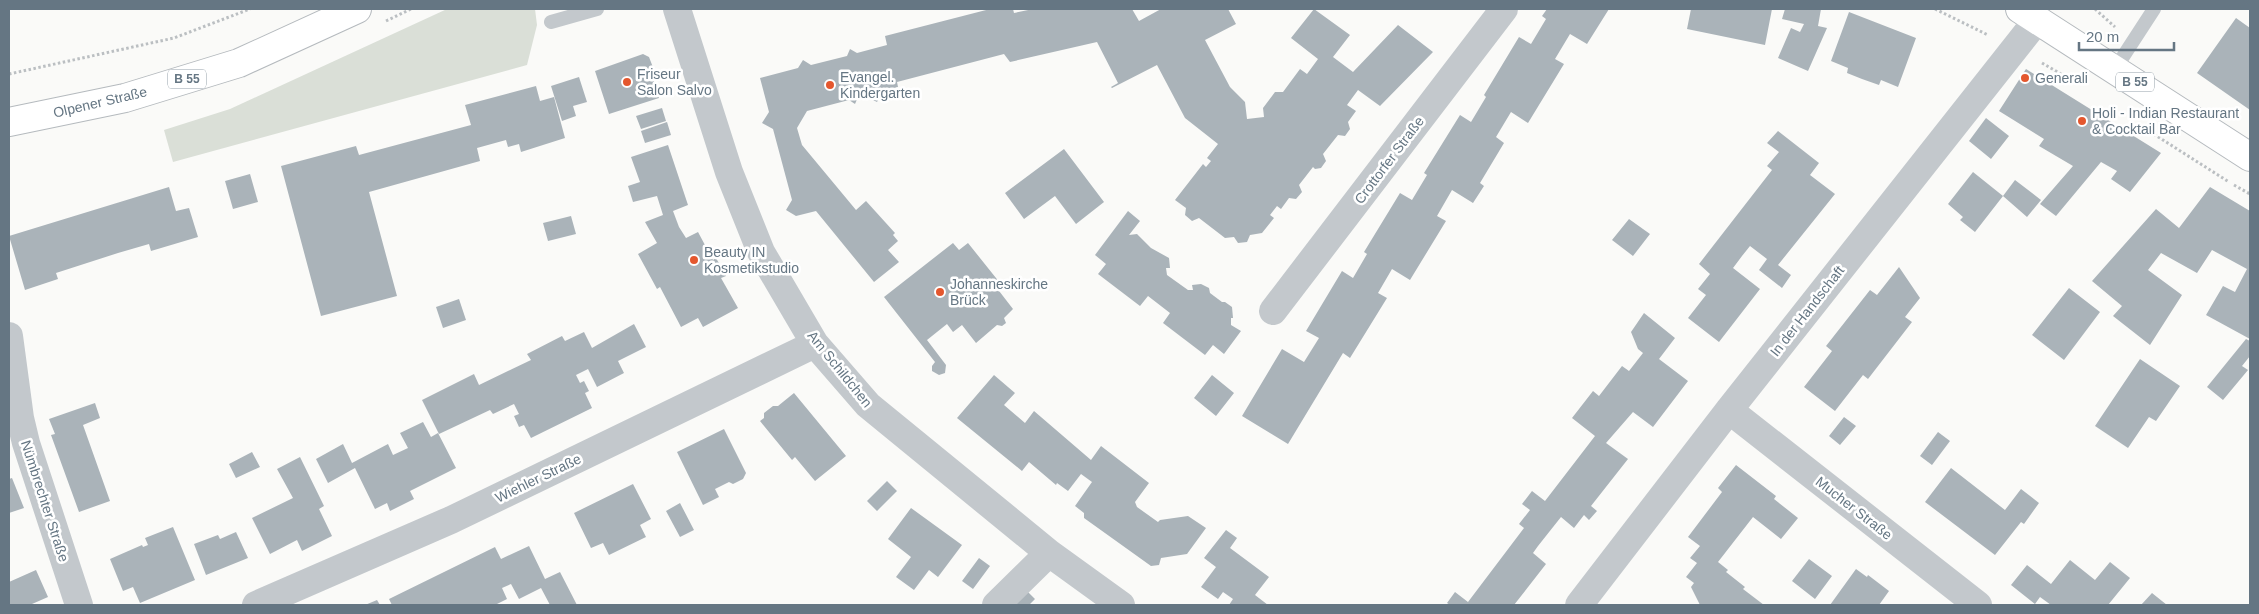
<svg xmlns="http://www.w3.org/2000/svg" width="2259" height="614" viewBox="0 0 2259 614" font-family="Arial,sans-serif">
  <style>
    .green { fill: #dadfd7 }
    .building { fill: #aab3b9 }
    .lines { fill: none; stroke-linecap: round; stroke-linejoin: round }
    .primary-casing { stroke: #b5babe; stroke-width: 30 }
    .path { stroke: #bbbfc2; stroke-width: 3; stroke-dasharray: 2.5 2.5; stroke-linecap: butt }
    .lane { stroke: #c3c8cc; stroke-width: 14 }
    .street { stroke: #c3c8cc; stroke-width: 28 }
    .primary { stroke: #fff; stroke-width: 28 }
    .poi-dot { fill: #e4572e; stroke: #fff; stroke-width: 2 }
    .labels { text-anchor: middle; stroke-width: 5; stroke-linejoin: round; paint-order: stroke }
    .shield { fill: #fff; stroke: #939fa8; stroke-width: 1 }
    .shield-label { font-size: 12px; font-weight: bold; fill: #657683 }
    .poi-label { font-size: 14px; fill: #657683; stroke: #fff; text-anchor: start }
    .street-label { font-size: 14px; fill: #657683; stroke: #fff }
  </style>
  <rect width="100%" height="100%" fill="#fafaf8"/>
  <path class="green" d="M447 9H535L537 25 527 65 173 162 164 130 230 109Z"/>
  <path class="building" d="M990 9H1013L1014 13 1033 9H1132L1139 21 1161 9H1228L1236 24 1205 40 1230 87 1245 102 1247 119 1264 117 1263 108 1275 92H1283L1300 69 1307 74 1318 59 1291 38 1314 9 1350 35 1333 57 1353 72 1398 25 1433 52 1380 106 1358 90 1347 105 1356 111 1348 122 1350 129 1345 136 1338 135 1323 154 1326 161 1321 168 1315 169 1313 167 1299 185 1302 192 1296 199 1289 198 1281 209 1277 206 1270 215 1274 218 1262 233 1250 235 1247 242 1238 243 1234 237 1225 238 1199 218 1192 221 1185 215 1186 208 1175 200 1203 164 1206 167 1211 161 1207 158 1218 144 1185 118 1157 65 1112 88 1111 87 1118 83 1097 42 1010 62 1004 54 897 82 898 87 883 91 877 102 865 96 858 97 855 104 849 100 807 111 797 128 802 145 856 210 866 201 895 233 893 235 898 241 888 250 899 262 874 282 816 211 796 216 786 210 792 200 773 129 762 123 769 112 760 78 798 68 803 60 811 65 847 56 850 49 857 53 887 45 885 36Z
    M1547 9H1609L1587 44 1570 34 1555 59 1564 64 1528 123 1511 112 1496 137 1504 143 1480 183 1484 186 1473 203 1452 190 1437 216 1446 221 1410 280 1392 269 1378 293 1387 298 1350 358 1343 353 1288 444 1242 416 1282 349 1304 362 1319 338 1306 331 1342 271 1353 278 1367 254 1364 252 1400 193 1412 200 1427 175 1424 173 1460 115 1471 122 1486 97 1484 95 1519 37 1531 44 1546 19 1542 16Z
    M1691 9H1772L1765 45 1687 29Z
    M1785 9H1821L1818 26 1827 28 1808 71 1778 58 1791 28 1800 32 1804 24 1782 19Z
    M1849 12 1916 38 1898 87 1881 80 1879 85 1862 79 1847 73 1848 68 1831 61Z
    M2236 18 2250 28V110L2197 73Z
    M643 54 649 57 654 70 651 72 659 98 609 114 595 71Z
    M2026 69 2161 153 2130 192 2111 179 2117 171 2101 162 2056 216 2040 204 2073 166 2039 146 2044 139 1999 111Z
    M579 77 587 102 573 106 576 116 562 121 551 86Z
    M536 86 540 101 554 97 565 138 521 152 519 144 508 147 506 140 477 148 480 161 369 192 397 296 321 316 281 166 356 146 359 155 471 125 465 105Z
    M662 108 666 121 641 129 636 116Z
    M1986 118 2009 136 1991 159 1969 141Z
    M667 122 671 135 645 143 641 131Z
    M1778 131 1819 163 1810 175 1835 194 1778 265 1791 275 1782 288 1759 270 1767 259 1750 246 1742 256 1733 268 1760 289 1719 342 1688 318 1706 295 1698 289 1710 274 1699 264 1772 170 1767 166 1779 152 1767 143Z
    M668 145 688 205 673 211 679 227 686 238 698 232 713 260 716 258 725 274 726 276 721 278 738 308 703 327 698 318 681 327 660 287 657 289 638 254 657 243 645 222 663 215 657 196 633 202 628 186 640 182 631 157Z
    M1064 149 1104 202 1076 224 1055 196 1024 219 1005 193Z
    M1973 172 2003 196 1975 232 1960 220 1963 217 1948 204Z
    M250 174 258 202 233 209 225 181Z
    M2015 180 2041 200 2027 217 2003 196Z
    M169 187 176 211 189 208 198 237 151 251 149 244 118 253 56 273 58 279 25 290 9 236Z
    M2210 187 2250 211V339L2206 315 2223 286 2235 292 2247 269 2212 250 2197 273 2161 253 2148 270 2182 295 2150 345 2113 316 2122 306 2092 281 2156 209 2179 228Z
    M1128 211 1140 221 1129 235 1137 234 1151 248 1169 258 1170 268H1166L1167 275 1188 290H1193L1192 285 1201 284 1209 288 1210 293 1222 302H1225L1232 307 1233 318H1231V325L1241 331 1224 354 1213 345 1205 355 1163 323 1170 313 1148 296 1140 306 1098 274 1106 264 1095 255Z
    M571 216 576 234 548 241 543 223Z
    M1629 219 1650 234 1633 256 1612 240Z
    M953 243 959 250 968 243 1000 283 996 287 1013 309 1004 318 1006 323 1002 326 997 325 976 343 962 325 953 332 947 324 927 340 946 365 945 373 939 375 932 371V366L935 362 884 297Z
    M1899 267 1920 298 1905 317 1912 322 1868 379 1863 375 1835 411 1804 387 1832 351 1826 346 1870 290 1877 295Z
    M2069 288 2100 312 2064 360 2032 335Z
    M459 299 466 320 443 328 436 307Z
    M1644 313 1675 338 1659 359 1688 381 1653 427 1633 412 1606 443 1628 459 1591 506 1597 511 1589 520 1584 515 1574 528 1561 517 1538 546 1533 553 1546 564 1514 605H1450L1447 603 1455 592 1468 602 1524 528 1519 524 1530 510 1522 504 1532 491 1545 501 1595 436 1572 418 1593 391 1599 396 1622 366 1629 371 1643 353 1638 349 1631 332Z
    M634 324 646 347 618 361 624 373 597 387 588 369 576 375 580 383 584 381 589 391 585 393 592 408 531 438 524 425 519 427 514 416 519 414 514 404 493 414 490 410 439 434 422 400 474 374 479 385 531 360 527 354 562 336 565 341 584 332 592 348Z
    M2246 339 2250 341V356L2242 366 2248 370 2223 400 2207 387Z
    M2140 359 2180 386 2156 421 2149 417 2128 448 2095 426Z
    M994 375 1015 393 1004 405 1025 423 1034 411 1091 460 1101 446 1149 483 1135 502 1137 507 1158 522 1160 520 1188 516 1206 528 1187 554 1161 558 1159 565 1151 566 1084 518V513L1075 506 1092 482 1081 474 1068 491 1057 483 1056 485 1029 462 1022 471 957 418Z
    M1212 375 1234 393 1216 416 1194 398Z
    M794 393 846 456 815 481 795 457 792 460 760 421 764 418V413L773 406H778Z
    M95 403 100 418 83 425 110 501 79 512 51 435 55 434 49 419Z
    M1844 417 1856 426 1840 445 1829 436Z
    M423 422 431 437 438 433 456 468 410 491 414 499 390 511 387 503 375 509 355 468 328 483 316 459 343 444 352 463 388 444 393 455 408 448 400 433Z
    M724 429 746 473 743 479 733 484 729 482 715 489 719 497 703 505 677 452Z
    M1938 432 1950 441 1932 465 1920 456Z
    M252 452 260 467 236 478 229 464Z
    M300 457 324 506 319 509 332 536 302 551 297 540 270 554 252 518 293 498 277 469Z
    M1736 465 1776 496 1774 499 1798 518 1781 539 1753 517 1718 562 1728 570 1726 572 1745 587 1743 589 1764 605H1700L1691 587 1694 583 1686 577 1697 563 1690 558 1700 546 1688 537 1722 492 1718 488Z
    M1951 468 2005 510 2021 489 2039 503 2024 524 2021 522 1995 555 1925 502Z
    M12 478 24 508 9 513V479Z
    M887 481 897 491 877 511 867 501Z
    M633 484 651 519 640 525 646 537 609 555 603 543 591 548 574 513Z
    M680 503 694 530 680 537 666 511Z
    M911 508 962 545 938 577 929 570 914 590 896 577 911 557 888 539Z
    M173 527 195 580 140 603 133 587 123 591 110 559 142 545 143 547 148 545 145 538Z
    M1226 530 1237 538 1230 548 1269 577 1255 595 1268 605H1229L1233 599 1223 592 1218 599 1201 587 1216 567 1204 558Z
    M236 532 248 558 206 575 194 544 218 535 220 539Z
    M529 546 545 579 560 572 577 605H550L541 588 519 599 511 584 502 588 507 599 495 605H392L389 599 495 547 501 559Z
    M979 558 990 566 973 589 962 581Z
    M1809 559 1832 576 1815 599 1792 581Z
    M2070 560 2095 580 2110 562 2130 578 2108 605H2051L2040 597 2035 604 2011 585 2027 565 2051 584Z
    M1856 569 1867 577 1868 575 1889 591 1879 605H1830Z
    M36 570 48 597 32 604 33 605H9V582Z
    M1025 589 1035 599 1029 605H1009Z
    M2152 593 2167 605H2141Z
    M377 600 380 605H365Z"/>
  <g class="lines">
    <defs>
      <path id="primary" d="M2020 9 2250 157
        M9 122 125 98 239 63 357 9"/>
    </defs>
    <use href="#primary" class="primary-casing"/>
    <path class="path" d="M1935 9 1988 35
      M2095 9 2115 27
      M386 21 411 9
      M2042 63 2061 74
      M9 74 174 38 250 9
      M2141 126 2229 182
      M2234 185 2250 194"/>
    <path class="lane" d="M551 22 597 9
      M2115 69 2154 9"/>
    <path class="street" d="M677 9 729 172 761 252 815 344 868 405 1049 553 1121 605
      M1273 311 1504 9
      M9 336 20 418 26 443 79 605
      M1729 410 1978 605
      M256 605 451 520 815 344
      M996 605 1049 553
      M1579 605 1729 410 2038 19"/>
    <use href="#primary" class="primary"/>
  </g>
  <g class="poi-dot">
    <circle cx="2025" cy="78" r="5"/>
    <circle cx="627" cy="82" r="5"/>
    <circle cx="830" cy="85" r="5"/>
    <circle cx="2082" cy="121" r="5"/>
    <circle cx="694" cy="260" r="5"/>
    <circle cx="940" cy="292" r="5"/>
  </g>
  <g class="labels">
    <g class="shield">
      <rect x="168" y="69.5" width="38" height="19" rx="4"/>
      <rect x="2116" y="72.5" width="38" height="19" rx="4"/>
    </g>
    <g class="shield-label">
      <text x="187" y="83">B 55</text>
      <text x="2135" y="86">B 55</text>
    </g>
    <g class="poi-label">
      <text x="637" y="79">Friseur<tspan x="637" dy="16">Salon Salvo</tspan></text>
      <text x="840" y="82">Evangel.<tspan x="840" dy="16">Kindergarten</tspan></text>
      <text x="2035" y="83">Generali</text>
      <text x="2092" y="118">Holi - Indian Restaurant<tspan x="2092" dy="16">&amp; Cocktail Bar</tspan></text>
      <text x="704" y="257">Beauty IN<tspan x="704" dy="16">Kosmetikstudio</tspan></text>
      <text x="950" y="289">Johanneskirche<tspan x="950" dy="16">Brück</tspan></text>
    </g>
    <g class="street-label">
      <text transform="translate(100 102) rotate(-13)" y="5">Olpener Straße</text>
      <text transform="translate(1389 160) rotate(-53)" y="5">Crottorfer Straße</text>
      <text transform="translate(1807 311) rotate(-52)" y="5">In der Handschaft</text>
      <text transform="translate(840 369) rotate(51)" y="5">Am Schildchen</text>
      <text transform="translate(538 478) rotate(-26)" y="5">Wiehler Straße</text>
      <text transform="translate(45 501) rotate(72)" y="5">Nümbrechter Straße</text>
      <text transform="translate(1854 508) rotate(38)" y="5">Mucher Straße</text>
    </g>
  </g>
  <rect width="2259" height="614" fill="none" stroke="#657683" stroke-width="20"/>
  <path d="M2079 42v8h95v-8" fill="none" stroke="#657683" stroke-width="2.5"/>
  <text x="2086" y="42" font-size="15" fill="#657683" stroke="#ffffff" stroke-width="4" paint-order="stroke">20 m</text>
</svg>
